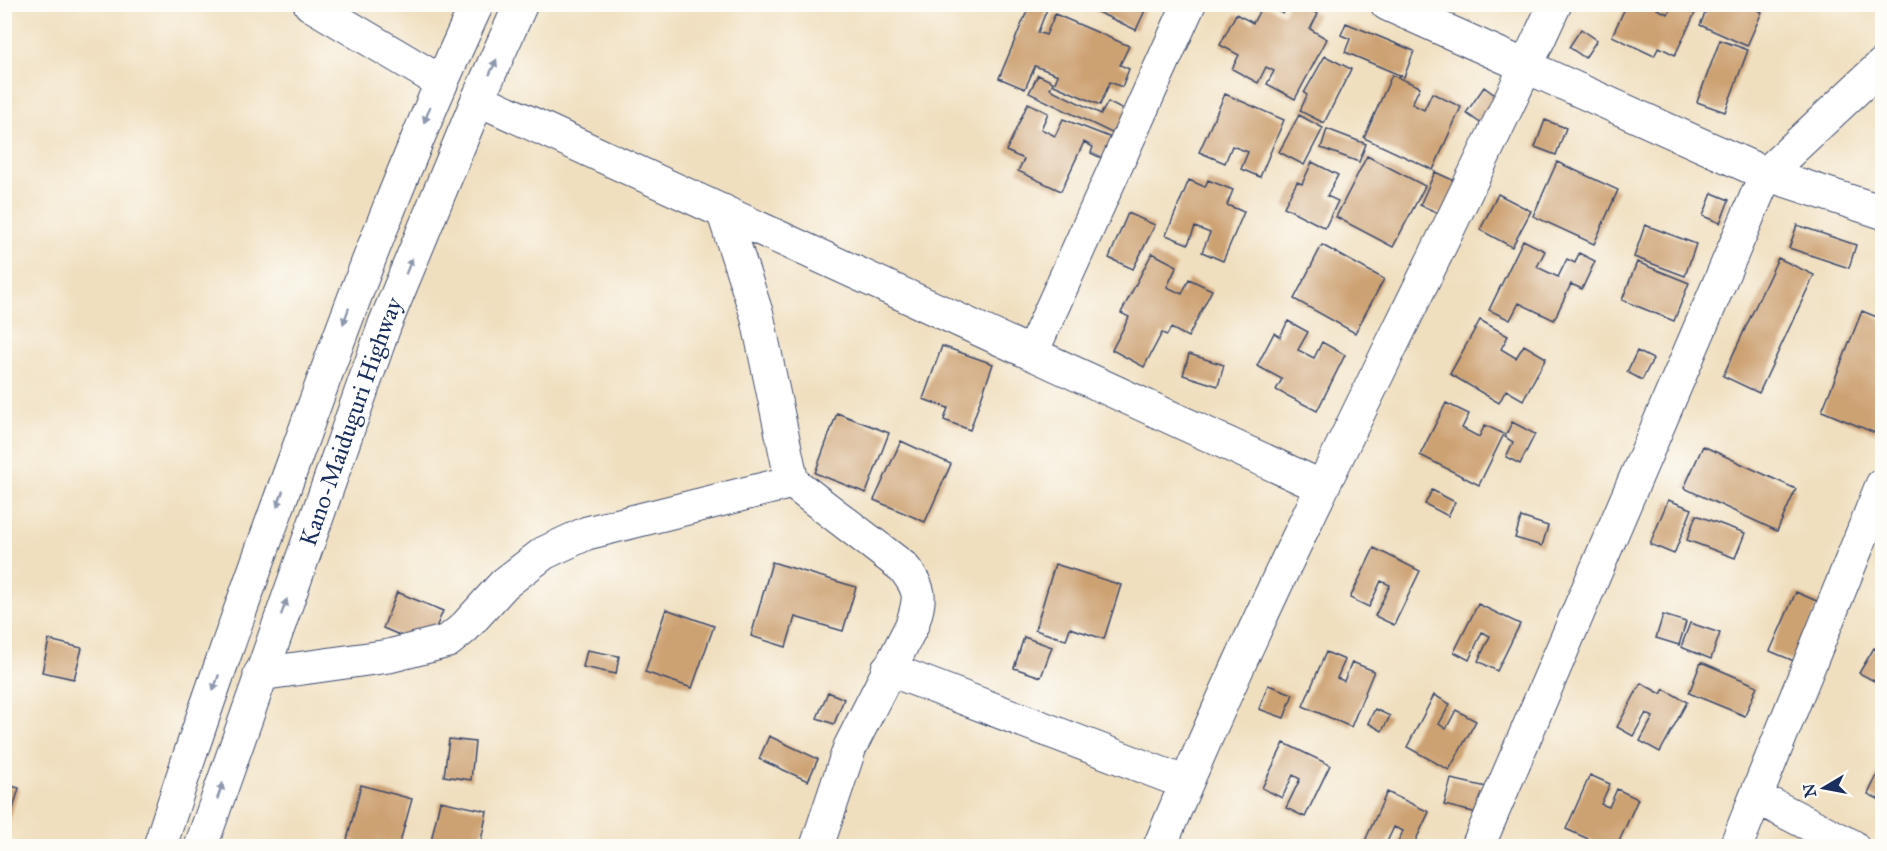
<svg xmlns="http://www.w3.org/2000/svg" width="1887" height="851" viewBox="0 0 1887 851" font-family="'IM FELL Great Primer',serif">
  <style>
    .building { fill: #cda273 }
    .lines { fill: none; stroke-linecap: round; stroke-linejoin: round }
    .minor-casing { stroke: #3b496d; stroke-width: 35 }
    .highway-casing { stroke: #3b496d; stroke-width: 35 }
    .minor { stroke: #fff; stroke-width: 33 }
    .highway { stroke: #fff; stroke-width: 33 }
    .oneway { fill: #8d97ae }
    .labels { text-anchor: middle; stroke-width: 5; stroke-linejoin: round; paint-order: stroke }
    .street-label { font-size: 24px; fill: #1b2f5e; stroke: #fdfcf7 }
  </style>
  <rect width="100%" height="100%" fill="#fdfcf7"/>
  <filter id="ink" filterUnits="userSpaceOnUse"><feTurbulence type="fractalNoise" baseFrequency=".0167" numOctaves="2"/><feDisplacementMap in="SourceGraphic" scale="12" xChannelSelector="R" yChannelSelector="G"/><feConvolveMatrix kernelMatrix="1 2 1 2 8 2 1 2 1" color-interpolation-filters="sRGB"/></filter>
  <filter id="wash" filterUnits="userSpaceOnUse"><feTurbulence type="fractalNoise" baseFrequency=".008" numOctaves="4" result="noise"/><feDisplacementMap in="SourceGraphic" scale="24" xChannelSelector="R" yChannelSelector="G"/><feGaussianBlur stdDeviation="1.35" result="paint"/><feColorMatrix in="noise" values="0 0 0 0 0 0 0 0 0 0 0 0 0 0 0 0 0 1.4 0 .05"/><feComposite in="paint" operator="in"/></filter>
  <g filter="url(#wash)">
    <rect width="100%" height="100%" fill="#f0dfbf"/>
    <g id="blocks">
      <path class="building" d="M1030 4H1049L1038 32 1046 35 1055 14 1129 46 1120 65 1129 69 1122 87 1110 82 1100 105 1054 85 1058 75 1035 66 1025 89 999 78Z
        M1093 4H1148L1136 30 1091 9Z
        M1263 4 1283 14 1288 4H1301L1318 14 1310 29 1327 39 1295 99 1267 84 1274 71 1266 67 1258 83 1232 69 1239 55 1220 45 1236 14 1253 23Z
        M1627 4H1659L1657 9 1668 14 1672 4H1677L1695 13 1675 55 1659 47 1654 56 1612 36Z
        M1709 4H1744L1762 12 1747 46 1700 25Z
        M1346 23 1414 51 1404 77 1345 52 1350 39 1341 35Z
        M1581 29 1597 40 1585 58 1569 47Z
        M1720 40 1748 50 1725 112 1697 102Z
        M1325 56 1351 69 1324 123 1300 111 1307 95 1304 93Z
        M1038 75 1053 82 1050 89 1101 114 1108 102 1133 115 1122 138 1029 93Z
        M1392 75 1420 87 1412 104 1424 110 1432 93 1461 107 1433 170 1364 138Z
        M1484 87 1503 101 1486 127 1466 113Z
        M1225 94 1284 120 1260 177 1241 169 1248 152 1232 146 1225 163 1199 152Z
        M1028 103 1048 113 1041 129 1055 136 1063 119 1122 142 1112 163 1091 153 1093 147 1084 142 1061 191 1018 171 1024 159 1006 151Z
        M1299 115 1323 128 1304 165 1279 152Z
        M1545 120 1566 128 1556 155 1535 147Z
        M1327 129 1366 144 1359 162 1321 148Z
        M1367 156 1425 186 1393 247 1336 217Z
        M1312 162 1338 175 1327 196 1338 201 1325 228 1284 207 1297 182 1302 184Z
        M1557 162 1618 190 1594 244 1533 216Z
        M1435 172 1459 183 1445 216 1420 205Z
        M1189 180 1205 187 1208 180 1233 190 1227 205 1244 212 1223 261 1202 252 1210 233 1195 227 1188 244 1166 235Z
        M1712 193 1729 200 1720 223 1703 216Z
        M1498 194 1531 211 1512 247 1480 230Z
        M1128 213 1155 225 1133 269 1109 258Z
        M1645 225 1696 244 1685 276 1634 257Z
        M1797 225 1856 245 1849 268 1789 248Z
        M1523 240 1545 251 1537 267 1558 277 1567 259 1575 263 1579 253 1595 261 1582 289 1571 284 1554 320 1519 303 1510 320 1489 310Z
        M1322 245 1384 279 1355 333 1294 299Z
        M1152 253 1177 266 1167 287 1182 294 1189 279 1212 290 1188 337 1171 328 1167 335 1162 333 1144 367 1112 350 1129 317 1121 313Z
        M1778 258 1814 275 1759 393 1723 376Z
        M1637 262 1689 283 1674 321 1622 300Z
        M1862 311 1882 319V413L1875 433 1822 411Z
        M1480 320 1508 336 1501 349 1516 358 1524 345 1546 358 1523 400 1506 390 1499 403 1450 374Z
        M1288 321 1308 332 1298 350 1314 358 1322 342 1345 355 1317 411 1276 390 1282 379 1257 366 1274 333 1280 337Z
        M942 346 993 364 970 430 944 420 948 408 923 399Z
        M1637 351 1653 359 1642 380 1627 372Z
        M1189 354 1224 365 1218 386 1183 375Z
        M1446 403 1469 414 1462 428 1479 437 1485 425 1504 434 1479 485 1420 455Z
        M837 413 889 433 866 493 815 473Z
        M1512 422 1535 434 1520 464 1506 457 1513 442 1505 437Z
        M901 441 951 464 925 522 874 500Z
        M1703 446 1796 489 1777 531 1684 488Z
        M1432 490 1455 502 1448 516 1425 504Z
        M1668 500 1692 509 1674 554 1650 544Z
        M1696 515 1745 533 1735 558 1687 540Z
        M1521 517 1548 526 1542 546 1515 538Z
        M1374 548 1420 571 1394 625 1375 616 1390 585 1381 581 1369 607 1350 598Z
        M772 562 856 587 843 631 795 617 786 647 751 636Z
        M1055 564 1121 585 1104 639 1070 628 1066 640 1035 630Z
        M397 592 443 611 428 647 383 628Z
        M1796 592 1819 602 1794 661 1770 651Z
        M1478 604 1520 624 1497 671 1478 661 1490 636 1482 632 1469 660 1454 652Z
        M666 609 714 626 692 688 645 672Z
        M1663 615 1686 622 1679 645 1656 638Z
        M1690 623 1720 633 1711 659 1681 647Z
        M1024 637 1052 647 1041 677 1014 668Z
        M49 640 82 648 74 679 42 672Z
        M1874 648 1882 653V670L1876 682 1859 673Z
        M587 650 619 656 616 674 583 667Z
        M1326 652 1345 660 1337 678 1344 681 1352 662 1374 671 1351 727 1303 706Z
        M1701 662 1757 686 1745 716 1689 693Z
        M1641 683 1661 694 1664 689 1687 702 1660 752 1640 741 1653 717 1646 713 1633 736 1617 727Z
        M1268 685 1293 694 1284 718 1259 709Z
        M828 692 844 699 834 724 817 718Z
        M1434 695 1450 704 1439 724 1446 729 1456 710 1476 721 1449 770 1407 747Z
        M1375 709 1390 716 1382 731 1368 723Z
        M769 736 818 759 808 781 759 759Z
        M449 739 475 742 471 780 444 776Z
        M1284 743 1330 765 1305 817 1286 808 1300 779 1293 775 1282 798 1262 788Z
        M1882 765V801L1868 794Z
        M1590 775 1610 784 1601 804 1609 807 1617 789 1638 799 1617 846H1604L1566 829Z
        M1451 779 1496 789 1490 816 1444 805Z
        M4 784 19 788 7 830 4 829Z
        M361 785 412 799 399 846H371L347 840Z
        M1387 792 1429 812 1413 846H1396L1403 831 1394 827 1385 846H1371L1364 843Z
        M440 801 487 811 480 846H430Z"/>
    </g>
  </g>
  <g filter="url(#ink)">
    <use href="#blocks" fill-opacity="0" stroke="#3b496d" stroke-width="1.5"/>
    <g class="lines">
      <defs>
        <path id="minor" d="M310 4 441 82
          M1387 4 1766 174 1882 212
          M478 99 1322 487
          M723 211 757 315 792 482 903 567C922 590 921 598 912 625L850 747 817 846
          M1032 352 1189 4
          M888 669 1186 783
          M260 674 389 656 448 641 464 628 504 584 544 553 587 533 792 482
          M1758 798 1852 846
          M1160 846C1278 559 1426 286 1555 4
          M1478 846 1766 174 1882 65
          M1736 846 1882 485"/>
        <g id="highway">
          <path d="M160 846C201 718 247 591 293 464 349 309 407 154 477 4"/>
          <path id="s1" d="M201 846 385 324 478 99 521 4"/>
        </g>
      </defs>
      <use href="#minor" class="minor-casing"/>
      <use href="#highway" class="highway-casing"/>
      <use href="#minor" class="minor"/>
      <use href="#highway" class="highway"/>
    </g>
    <defs><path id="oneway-solid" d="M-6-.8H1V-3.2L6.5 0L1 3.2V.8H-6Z" transform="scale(1.5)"/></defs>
    <g class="oneway">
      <use href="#oneway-solid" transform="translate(493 67) rotate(-65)"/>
      <use href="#oneway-solid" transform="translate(427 115) rotate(112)"/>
      <use href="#oneway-solid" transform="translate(409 266) rotate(-68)"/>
      <use href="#oneway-solid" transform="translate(346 316) rotate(110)"/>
      <use href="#oneway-solid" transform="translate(280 499) rotate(110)"/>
      <use href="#oneway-solid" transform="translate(284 607) rotate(-70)"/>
      <use href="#oneway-solid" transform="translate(216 683) rotate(109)"/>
      <use href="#oneway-solid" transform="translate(220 791) rotate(-71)"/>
    </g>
  </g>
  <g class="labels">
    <g class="street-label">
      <text dy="8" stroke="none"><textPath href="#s1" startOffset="450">Kano-Maiduguri Highway</textPath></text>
    </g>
  </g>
  <rect width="1887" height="851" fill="none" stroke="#fdfcf7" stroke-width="24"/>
  <g transform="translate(1824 788) rotate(260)" stroke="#fdfcf7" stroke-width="4.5" paint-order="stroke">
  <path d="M0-4.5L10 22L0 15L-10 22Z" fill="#1b2f5e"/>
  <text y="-9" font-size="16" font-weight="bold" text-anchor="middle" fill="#1b2f5e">N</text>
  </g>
</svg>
